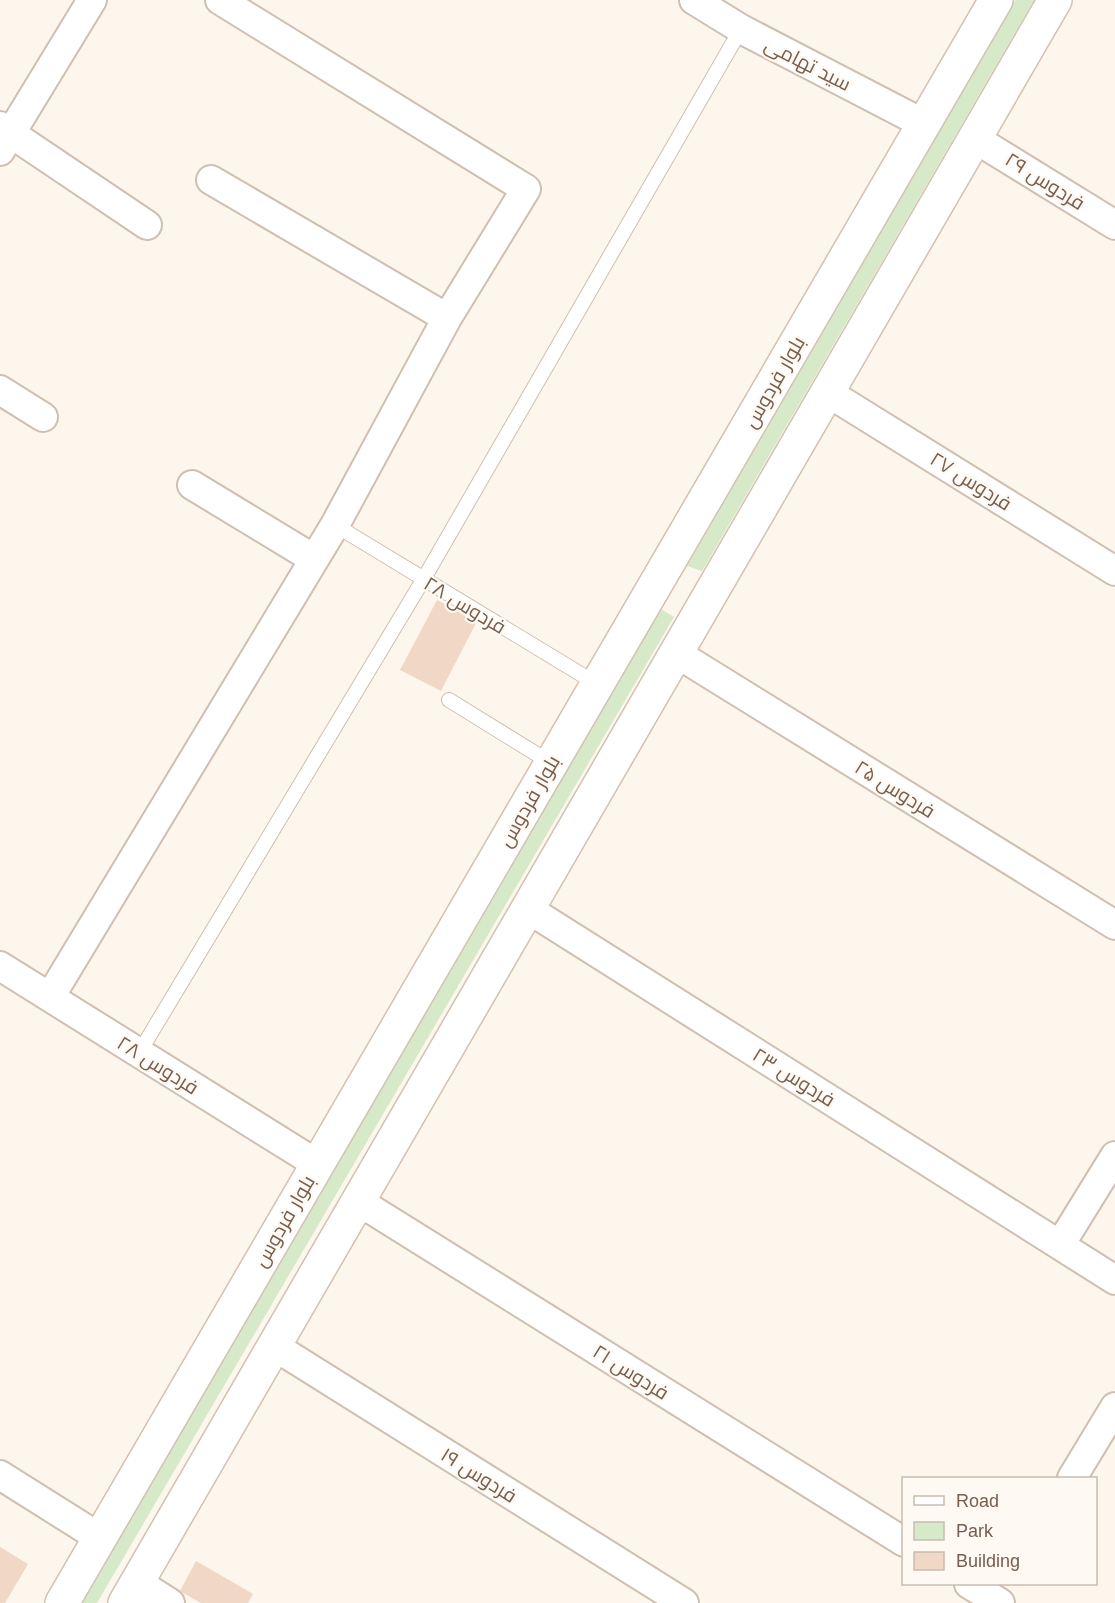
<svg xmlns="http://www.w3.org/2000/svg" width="1115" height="1603" viewBox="0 0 1115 1603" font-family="Helvetica,Cairo,sans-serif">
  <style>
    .green { fill: #d6eaca }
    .building { fill: #f1d7c5 }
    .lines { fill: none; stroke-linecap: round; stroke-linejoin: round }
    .service-casing { stroke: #cfbfb1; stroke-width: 16 }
    .minor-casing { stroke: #cfbfb1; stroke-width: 32 }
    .secondary-casing { stroke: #d4c1b1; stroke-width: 36 }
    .service { stroke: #fff; stroke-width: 14 }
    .minor { stroke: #fff; stroke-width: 28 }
    .secondary { stroke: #fff; stroke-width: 33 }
    .labels { text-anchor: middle; stroke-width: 4.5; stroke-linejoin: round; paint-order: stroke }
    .street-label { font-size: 20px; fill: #775e4f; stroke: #fefaf3 }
  </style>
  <rect width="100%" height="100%" fill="#fcf6ec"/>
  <path class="green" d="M1015 0H1034L702 571 687 566Z
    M659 608 674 617 97 1603H78Z"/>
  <path class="building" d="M437 600 477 621 441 691 400 670Z
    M0 1547 28 1564 5 1603H0Z
    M196 1561 253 1594 248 1603H201L180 1591Z"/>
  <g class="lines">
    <defs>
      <path id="service" d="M335 525 597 684
        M449 700 551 763
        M139 1053 423 580 741 29"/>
      <path id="minor" d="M694 0 741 29 924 124
        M0 126 147 225
        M974 138 1115 225
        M0 151 92 0
        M211 180 447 318
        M0 390 43 417
        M827 392 1115 571
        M192 485 314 559
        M676 653 1115 925
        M528 909 1115 1280
        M0 966 317 1164
        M50 997 335 525 447 318 526 189 220 0
        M358 1201 904 1542
        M1060 1245 1115 1156
        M274 1346 684 1603
        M0 1475 100 1538
        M1072 1478 1115 1407
        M137 1582 170 1603
        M969 1584 1000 1603"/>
      <path id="secondary" d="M62 1603 996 0
        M125 1603 1055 0"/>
    </defs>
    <use href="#service" class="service-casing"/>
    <use href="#minor" class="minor-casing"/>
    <use href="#secondary" class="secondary-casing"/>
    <use href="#service" class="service"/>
    <use href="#minor" class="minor"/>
    <use href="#secondary" class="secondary"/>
  </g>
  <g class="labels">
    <g class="street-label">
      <text transform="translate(808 64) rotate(27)" y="7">سید تهامی</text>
      <text transform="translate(1045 181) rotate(32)" y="7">فردوس ۲۹</text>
      <text transform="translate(774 382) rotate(-60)" y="7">بلوار فردوس</text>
      <text transform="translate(971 481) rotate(32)" y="7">فردوس ۲۷</text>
      <text transform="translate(465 605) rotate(31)" y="7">فردوس ۲۸</text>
      <text transform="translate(895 789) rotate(32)" y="7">فردوس ۲۵</text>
      <text transform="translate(529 801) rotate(-60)" y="7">بلوار فردوس</text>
      <text transform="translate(158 1065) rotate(32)" y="7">فردوس ۲۸</text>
      <text transform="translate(794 1077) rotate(32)" y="7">فردوس ۲۳</text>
      <text transform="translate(284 1221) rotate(-60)" y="7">بلوار فردوس</text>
      <text transform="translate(631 1372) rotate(32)" y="7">فردوس ۲۱</text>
      <text transform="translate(479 1475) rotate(32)" y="7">فردوس ۱۹</text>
    </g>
  </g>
  <rect x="902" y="1477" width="195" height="108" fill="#fefaf3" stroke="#c8bcb1" stroke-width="1.5"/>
  <rect x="914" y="1496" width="30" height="9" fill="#ffffff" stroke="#c8bcb1" stroke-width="1.5"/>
  <text x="956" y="1507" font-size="18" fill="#775e4f">Road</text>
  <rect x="914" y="1522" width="30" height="18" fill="#d6eaca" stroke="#c8bcb1" stroke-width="1.5"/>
  <text x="956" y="1537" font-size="18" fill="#775e4f">Park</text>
  <rect x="914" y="1552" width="30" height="18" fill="#f1d7c5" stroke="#c8bcb1" stroke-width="1.5"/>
  <text x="956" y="1567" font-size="18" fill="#775e4f">Building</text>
</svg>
